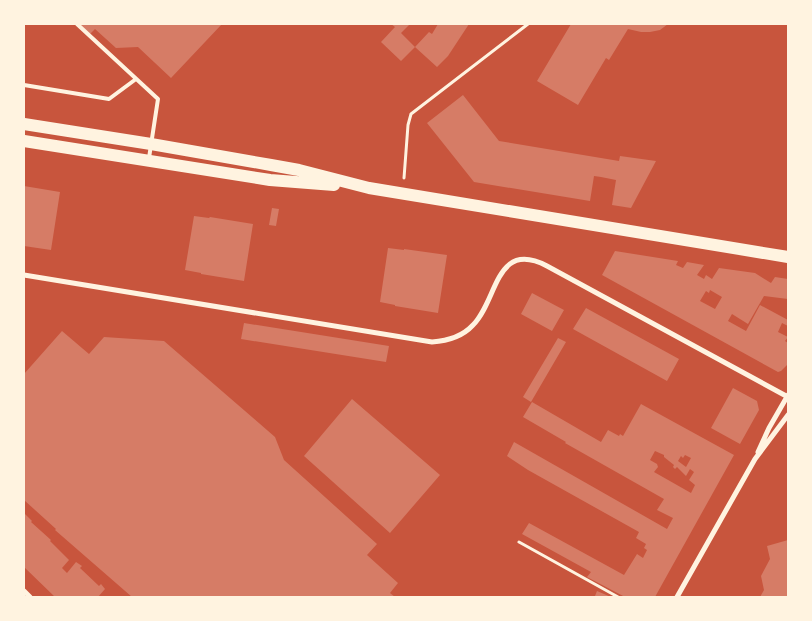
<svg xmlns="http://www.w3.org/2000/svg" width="812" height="621" viewBox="0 0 812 621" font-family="Lato,sans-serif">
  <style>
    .building { fill: #d67c66; fill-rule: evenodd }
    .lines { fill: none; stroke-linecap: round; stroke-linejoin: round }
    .path { stroke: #fff3e0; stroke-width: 3 }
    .service { stroke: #fff3e0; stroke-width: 4 }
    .minor { stroke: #fff3e0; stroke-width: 5 }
    .primary { stroke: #fff3e0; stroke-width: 12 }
  </style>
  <rect width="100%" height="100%" fill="#c8553d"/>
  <path class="building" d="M79 24H222L171 78 138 47 116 48 95 29 90 34Z
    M391 24H410L401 33 415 47 429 32 432 34 438 24H469L448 56 437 67 415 47 401 61 381 42 395 27Z
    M571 24H668L660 30 650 32H641L628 29 609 60 606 58 578 105 537 81Z
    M463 95 499 141 619 161 620 156 656 161 631 208 612 205 616 180 601 177 594 176 590 201 474 182 427 123Z
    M24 186 60 192 51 250 24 246Z
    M272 208 279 209 276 226 269 225Z
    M194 216 209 218 210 217 253 224 244 281 201 274V273L185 270Z
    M388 248 404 250V249L447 255 438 313 395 306V305L380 302Z
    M615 251 678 261 676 265 683 268 687 262 704 265 697 275 704 279 706 275 712 279 719 268 755 273 771 283 775 277 788 279V299L764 296 748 324 732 314 728 321 746 331 760 305 788 320V326L782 323 778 332 788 337 785 341 788 343V364L781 371 778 372 602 275ZM710 290 722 297 715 309 700 301 706 291 709 293Z
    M532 293 564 310 552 331 521 314Z
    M586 308 679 359 667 381 573 329Z
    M244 323 389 346 386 362 241 339Z
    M62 331 89 354 104 337 164 341 275 437 284 460 377 544 367 555 398 583 390 593 395 597H132L55 530 56 529 24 500V374Z
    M558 338 566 342 531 402 523 397Z
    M733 388 757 401 759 410 740 444 711 428Z
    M352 399 440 475 390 533 304 456Z
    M532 402 601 442 608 430 619 436 620 434 623 436 641 404 734 455 655 597H625L587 577 591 572 522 534 529 523 624 575 637 554 643 558 647 550 644 548 646 544 636 538 639 532 528 470 507 456 514 442 667 529 673 518 657 510 664 499 565 443 566 442 523 417ZM655 451 664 455V457L674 465 673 467 675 469 677 467 686 476 690 469 694 472 689 480 695 485 691 493 654 472 658 467 657 464 650 460ZM685 455 691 458 686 467 678 461 681 456 683 458Z
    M24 513 32 521 31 522 51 540 50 541 69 560 62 568 67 573 76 562 82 566 80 568 99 586 101 584 105 589 98 597H55L24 567Z
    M788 540V597H760L764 590 761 576 770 559 767 546Z
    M597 591 611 597H597L595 596Z"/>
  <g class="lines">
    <path class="path" d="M404 178 408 125 411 114 528 24
      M519 542 618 597"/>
    <path class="service" d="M77 24 158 99 149 158
      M24 85 109 99 136 79"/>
    <path class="minor" d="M24 275 432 342C447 341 462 337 473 325 498 300 495 239 547 266L788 397
      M758 452 769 428 788 395
      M24 591 30 597
      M677 597 755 459 788 415"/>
    <path class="primary" d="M24 124 151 144 271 165 299 170 369 188 788 257
      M24 141 270 180 334 185"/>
  </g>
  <rect width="812" height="621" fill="none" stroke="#fff3e0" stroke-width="50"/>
</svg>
